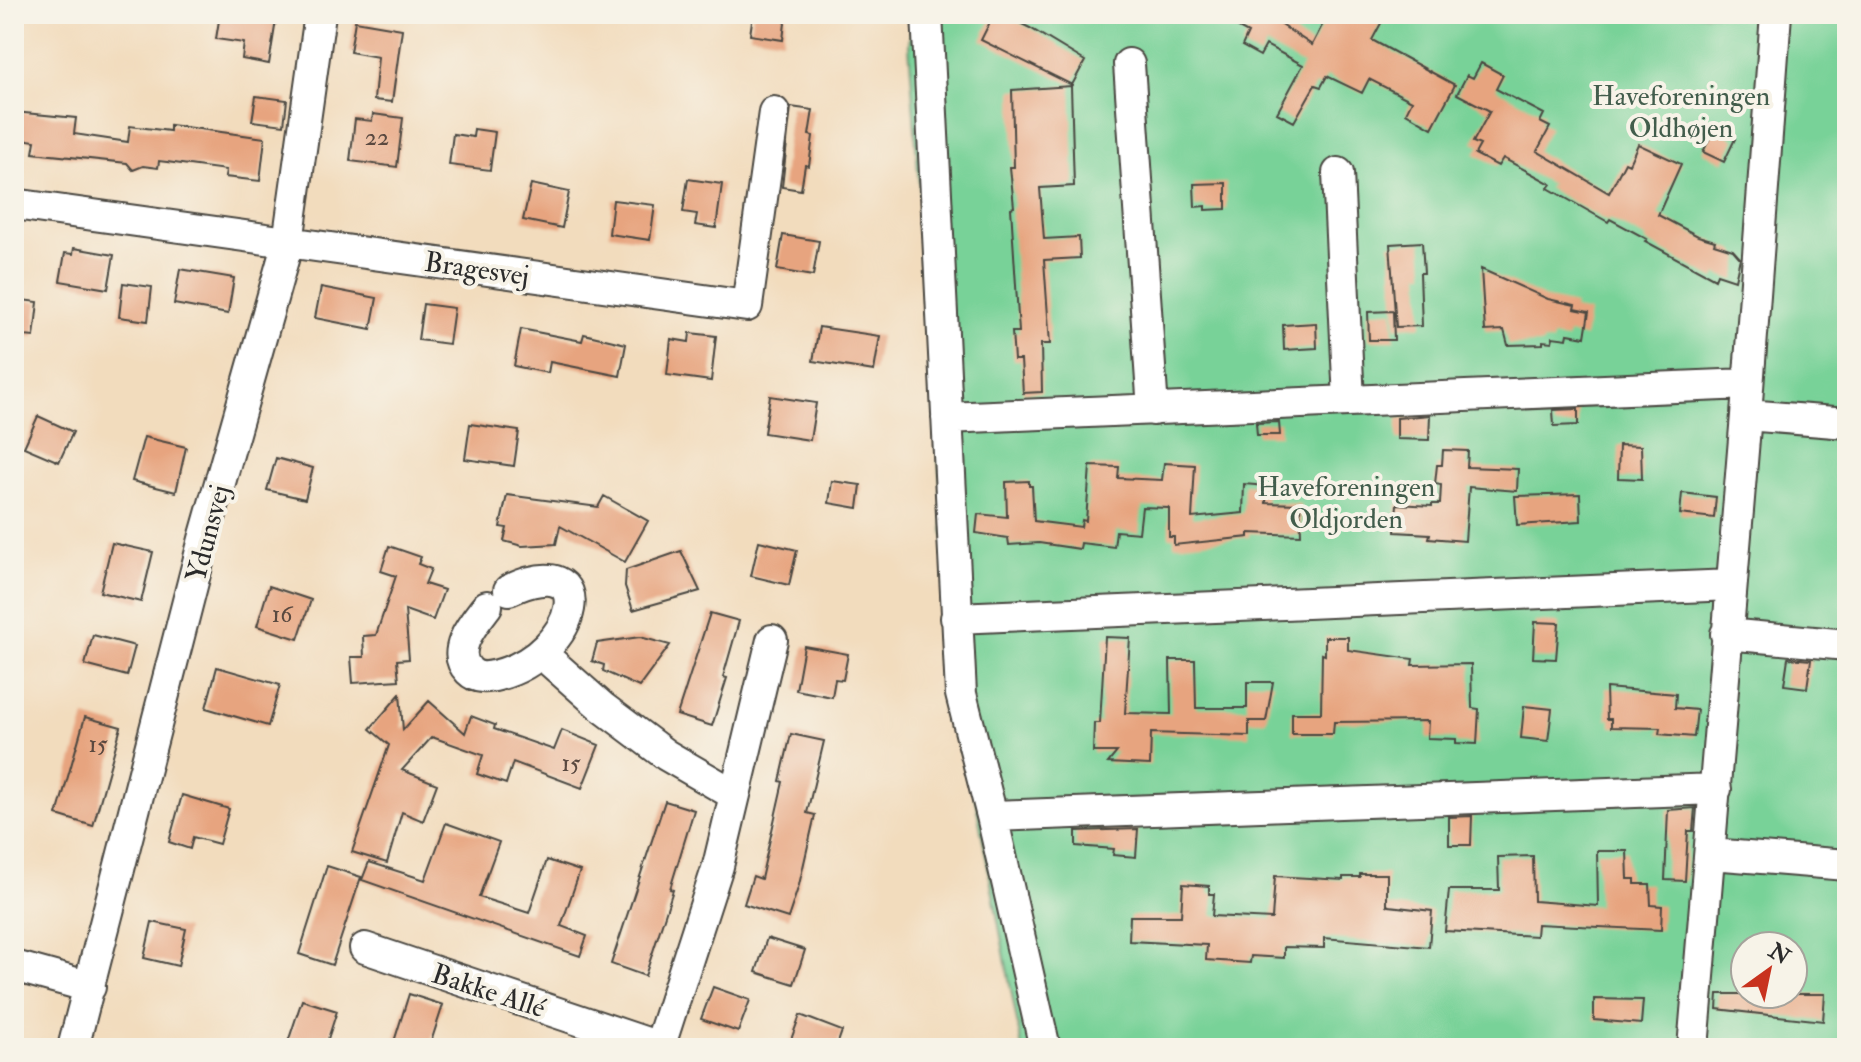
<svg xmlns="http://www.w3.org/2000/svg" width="1861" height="1062" viewBox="0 0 1861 1062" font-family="'IM FELL Double Pica',serif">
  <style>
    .green { fill: #78d298; stroke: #527e62; stroke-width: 2; fill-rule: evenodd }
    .building { fill: #e7a47f }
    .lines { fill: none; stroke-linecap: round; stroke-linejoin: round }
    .street-casing { stroke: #494641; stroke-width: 34 }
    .street { stroke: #fff; stroke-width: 30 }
    .labels { text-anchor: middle; stroke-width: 8; stroke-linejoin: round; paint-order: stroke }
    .number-label { font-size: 24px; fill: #5a4940 }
    .park-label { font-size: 28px; fill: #425d4c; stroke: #f7f3e8 }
    .street-label { font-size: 28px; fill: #2b2b2b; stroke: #f7f3e8 }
  </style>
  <rect width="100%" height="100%" fill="#f7f3e8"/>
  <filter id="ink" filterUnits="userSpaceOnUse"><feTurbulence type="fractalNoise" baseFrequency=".0125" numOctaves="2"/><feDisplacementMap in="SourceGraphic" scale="16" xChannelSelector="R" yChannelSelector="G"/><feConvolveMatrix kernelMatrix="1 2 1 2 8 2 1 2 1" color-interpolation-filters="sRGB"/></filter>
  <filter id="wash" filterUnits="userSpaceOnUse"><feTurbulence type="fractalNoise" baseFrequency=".006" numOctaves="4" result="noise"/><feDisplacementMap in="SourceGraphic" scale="32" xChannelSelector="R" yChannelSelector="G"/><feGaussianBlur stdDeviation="1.8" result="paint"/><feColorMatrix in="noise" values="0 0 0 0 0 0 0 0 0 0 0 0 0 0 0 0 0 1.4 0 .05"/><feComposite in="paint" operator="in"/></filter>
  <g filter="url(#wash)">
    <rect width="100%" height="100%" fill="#f2dcbd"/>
    <path class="green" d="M912 14H1847V1048H1022L955 692 909 45ZM1745 946H1793V994H1745Z"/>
    <g id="blocks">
      <path class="building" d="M220 14H277L269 64 242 59 244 43 216 39Z
        M753 14H786L783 40 750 35Z
        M994 14H1001L1030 28 1085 61 1072 85 981 40Z
        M1213 14H1265L1312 45 1328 14H1386L1372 40 1455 85 1432 128 1406 113 1412 101 1369 79 1362 93 1327 76 1321 87 1315 85 1294 122 1277 113 1303 65 1266 45 1260 56 1242 46 1248 33Z
        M355 21 402 29 392 102 374 100 378 57 350 52Z
        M1481 63 1503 75 1496 89 1544 114 1540 122 1550 127 1537 151 1609 193 1625 162 1629 164 1638 144 1681 164 1658 215 1698 236 1715 241 1714 244 1733 250 1740 258 1735 280 1717 274 1715 279 1645 241 1647 239 1610 219 1608 222 1548 188 1551 184 1503 158 1498 166 1475 154 1480 145 1473 142 1490 111 1457 94 1467 75 1473 78Z
        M1071 86 1074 186 1040 188 1044 239 1079 237 1080 258 1044 260 1050 344H1041L1042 392 1023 393 1021 360H1014L1012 332H1019L1011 208 1014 207 1010 167H1014L1012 90Z
        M256 96 287 100 284 125 252 121Z
        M791 107 813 110 809 135 813 136 809 166 805 165 801 190 782 187Z
        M14 112 76 118 74 134 128 142 130 126 170 131V125L265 138 260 181 225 177 226 170 167 162 159 161 158 168 143 166 133 170 127 163 33 153 35 141 14 138Z
        M373 114 403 118 397 167 350 161 355 119 372 121Z
        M474 129 495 132 490 170 449 165 453 134 473 137Z
        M1714 129 1735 139 1724 162 1703 152Z
        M688 179 722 184 716 228 695 225 697 214 683 212Z
        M1226 183V209L1205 210V206L1195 207 1194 184Z
        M531 184 569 192 562 228 523 220Z
        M613 200 655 205 650 240 609 234Z
        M783 235 819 241 813 276 777 270Z
        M1422 242 1424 273H1420L1422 326 1396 327 1390 244Z
        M74 248 114 255 108 289 60 281 65 253 73 254Z
        M180 269 234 278 228 314 174 304Z
        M1481 269 1548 299 1575 305 1574 309 1589 312 1585 337 1568 334 1567 339 1553 337 1552 342 1543 341V344L1508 345 1504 330 1485 331Z
        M123 283 152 287 148 321 119 317Z
        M321 287 377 298 371 329 315 318Z
        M14 299 38 302 34 337 14 335Z
        M423 304 454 308 449 344 418 340Z
        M1393 311 1394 340H1369L1368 312Z
        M1316 323 1317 348 1284 350 1283 325Z
        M819 327 880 336 874 371 813 361Z
        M521 329 582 341 584 334 626 344 620 376 550 362 548 373 514 366Z
        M690 333 716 336 711 381 667 375 671 339 689 342Z
        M770 396 816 403 810 440 764 433Z
        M1578 409V425L1554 426 1553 410Z
        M1430 415 1429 440 1397 439V418Z
        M38 416 73 432 59 462 24 447Z
        M1279 422 1280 435H1257L1256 423Z
        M470 424 519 431 514 466 465 459Z
        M144 437 186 447 176 492 132 481Z
        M1619 445 1641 446 1642 479 1618 478Z
        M1443 450 1468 451 1467 467 1518 469 1517 491 1469 487 1465 541 1429 538 1430 534 1395 532 1397 504 1432 506V504H1440L1441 485 1435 484 1437 465H1442Z
        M276 458 313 468 305 499 267 490Z
        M1164 463 1195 465 1192 518 1243 513 1244 484 1267 486 1266 503 1300 504 1301 535 1249 533V537L1174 545V537H1169V508L1142 507 1139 533 1116 531 1114 547 1081 543 1080 549 1039 543 1009 545 1008 538 976 533 978 514 1007 517 1006 482 1029 481V486H1032L1034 521 1081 527 1082 520 1086 521 1090 466 1119 467 1118 478 1162 480Z
        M832 481 861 485 858 508 829 503Z
        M1682 493 1716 497 1714 518 1680 514Z
        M1580 494 1581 521 1517 525 1515 496Z
        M507 495 598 507 604 496 648 521 625 562 560 526 556 544 522 546 504 541 507 528 500 527Z
        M759 541 797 550 789 585 751 576Z
        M112 543 153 552 141 602 100 592Z
        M389 546 421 557 418 564 431 569 425 584 444 590 433 620 405 610 409 659 397 660 399 680 353 683 351 657H364L363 636 376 635 396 576 381 571Z
        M681 551 700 591 633 610 625 586 626 570Z
        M269 586 311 600 298 639 257 626Z
        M710 613 739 621 723 677 727 678 712 726 677 715Z
        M1535 622 1559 623 1556 659 1533 658Z
        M93 635 135 646 127 676 85 665Z
        M640 637 670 645 639 687 603 671 604 665 592 661 597 643Z
        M1105 637 1130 638 1125 713 1171 714 1170 660H1195L1196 708H1247V682H1273L1266 721H1249V736L1151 733 1150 765 1108 763 1117 752H1093L1094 723H1100Z
        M1325 637H1348V650L1413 659 1412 665 1471 664 1472 708 1479 709 1477 744 1456 743V739L1427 738 1428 721 1334 722 1333 734H1292V713H1321L1322 654 1325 655Z
        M804 646 848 654 843 680 835 679 832 697 796 690Z
        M1788 658 1811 660 1807 688 1784 685Z
        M217 667 280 685 268 726 206 708Z
        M1606 688 1676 694 1675 708 1697 710 1694 737 1659 734 1660 728 1611 727V719H1607Z
        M400 694 403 730 429 701 465 733 471 716 495 725 494 729 554 750 562 730 599 745 582 788 513 762 506 784 477 774 483 755 432 737 402 770 437 784 423 821 402 812 387 863 352 852 389 745 370 729Z
        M1524 706 1552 709 1548 741 1521 738Z
        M85 717 121 727 93 826 57 815Z
        M791 734 824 741 807 813 815 815 799 885 788 918 744 904 753 876 761 879 783 782 780 781Z
        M182 795 229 809 219 844 193 837 190 849 169 842Z
        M665 801 694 810 670 889 673 890 645 976 611 964Z
        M1695 808 1693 831H1688L1685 881 1665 880 1668 810Z
        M1472 816 1471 845H1449V817Z
        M446 823 499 842 479 897 529 913 547 860 580 871 561 926 587 936 580 956 362 880 369 862 425 880Z
        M1138 829 1136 857 1113 855 1114 849 1076 846V831Z
        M1597 851H1627L1628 879H1635V884H1650L1651 905 1662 906 1661 930 1537 924 1536 936 1445 931 1449 890H1499L1498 857 1533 856 1534 901 1598 906Z
        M327 866 361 877 332 965 299 954Z
        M1360 874H1387V905L1389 906 1432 911 1429 947 1324 938V948L1284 947V958L1251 956 1250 963 1206 960 1207 945 1129 941 1130 916H1181L1183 884 1209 886V894H1214L1212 916 1272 919 1275 876 1343 880V877H1360Z
        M152 922 186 929 178 966 144 958Z
        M767 938 805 950 794 984 756 972Z
        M713 987 750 1000 738 1032 701 1019Z
        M409 994 443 1005 429 1048H392Z
        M1718 994H1825L1823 1021 1717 1009Z
        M1594 999 1643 1000 1641 1024 1594 1020Z
        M302 1000 337 1011 325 1048H286Z
        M800 1015 842 1031 836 1048H788Z"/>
    </g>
  </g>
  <g filter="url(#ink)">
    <use href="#blocks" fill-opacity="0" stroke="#494641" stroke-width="2"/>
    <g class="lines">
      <defs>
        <path id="street" d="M927 14 961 694 992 816 1045 1048
          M1129 64 1153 410
          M1338 173 1349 401
          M14 204 747 306 774 112
          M1746 415 1847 423
          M947 418 1747 384
          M487 606C474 623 449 651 469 671 477 679 487 678 498 675 580 653 602 547 509 590
          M956 618 1731 585
          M1726 634 1847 645
          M542 654 602 707 666 755 735 795
          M992 816 1716 789
          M1711 854 1847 865
          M365 948 659 1047
          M14 966 90 987
          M73 1048 204 539 288 242 320 14
          M659 1048 718 866 772 640
          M1693 1048 1746 415 1776 14"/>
      </defs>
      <use href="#street" class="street-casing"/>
      <use href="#street" class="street"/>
    </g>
  </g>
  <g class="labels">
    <g class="number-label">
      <text x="377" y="145">22</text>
      <text x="282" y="622">16</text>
      <text x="98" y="752">15</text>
      <text x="571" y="771">15</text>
    </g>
    <g class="park-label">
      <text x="1681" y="105">Haveforeningen<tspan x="1681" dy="32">Oldhøjen</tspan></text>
      <text x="1346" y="496">Haveforeningen<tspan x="1346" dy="32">Oldjorden</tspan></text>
    </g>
    <g class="street-label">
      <text transform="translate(477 268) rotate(8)" y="10">Bragesvej</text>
      <text transform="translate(207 533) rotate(-75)" y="10">Ydunsvej</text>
      <text transform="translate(489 990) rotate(18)" y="10">Bakke Allé</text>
    </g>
  </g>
  <rect width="1861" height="1062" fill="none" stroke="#f7f3e8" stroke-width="48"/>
  <g transform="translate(1769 970) rotate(33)"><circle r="38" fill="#f7f3e8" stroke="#a5a39c" stroke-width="2"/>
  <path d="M0-6L14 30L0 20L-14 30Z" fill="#c8321e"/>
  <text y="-12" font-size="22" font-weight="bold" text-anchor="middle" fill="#2b2b2b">N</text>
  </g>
</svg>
